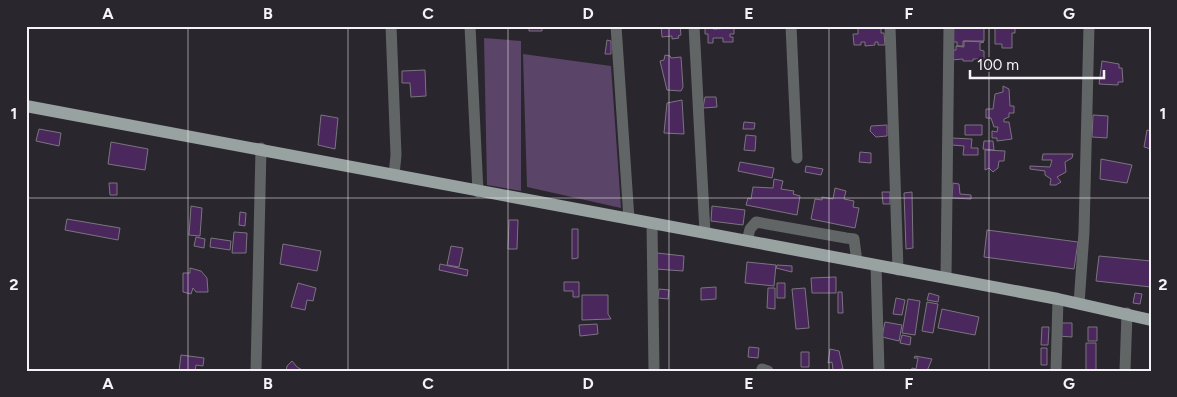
<svg xmlns="http://www.w3.org/2000/svg" width="1177" height="397" viewBox="0 0 1177 397" font-family="Figtree,sans-serif">
  <style>
    .green { fill: #5a4467 }
    .building { fill: #4a285d; stroke: #7a757d }
    .lines { fill: none; stroke-linecap: round; stroke-linejoin: round }
    .minor { stroke: #616565; stroke-width: 11 }
    .major { stroke: #98a2a1; stroke-width: 12 }
    .grid { fill: none; stroke: #f6f3f8; stroke-width: 1; stroke-opacity: 0.55 }
    .neatline { fill: none; stroke: #f6f3f8; stroke-width: 2 }
    .grid-label { font-size: 16px; text-anchor: middle; font-weight: bold; fill: #f6f3f8 }
  </style>
  <rect width="100%" height="100%" fill="#2a262d"/>
  <path class="green" d="M484 38 521 41V191L487 185Z
    M523 54 611 66 621 208 527 187Z"/>
  <path class="building" d="M529 26H542V31H529Z
    M661 26H680L681 35 678 36 679 38 672 39V36L662 37Z
    M711 26 713 29H718V26L719 29 734 26V34H730V37H733V42H723V38H713V43H708V34H705V28H711Z
    M853 26H884L881 27V33H884L885 45H878V42H875V45L865 46V42H861V45H854L853 34H858V28Z
    M952 26H984V41H963V46H957V42H952Z
    M995 26H1015V33H1012V48H1002V44H995Z
    M607 40 611 41V54H605Z
    M964 41 984 42 980 43V50L984 51V61H978V59H973V61H963V59L951 60V50H956V46L964 47Z
    M665 55 670 56 671 58 681 57 683 87 681 91 667 90 660 61 664 60Z
    M1102 61 1119 64V68H1122L1123 82H1118V85L1099 84Z
    M425 70 426 96 411 97 410 83H402V71Z
    M1003 86 1009 89 1010 106H1014V113H1009V117L1004 119V122H1009L1012 139 997 141V138H992V131L997 132 998 127H994L991 118H986V109H993L995 94 1003 92Z
    M705 97H716L717 107 703 108Z
    M682 100 684 134 664 133 667 103Z
    M321 115 338 118 335 149 318 145Z
    M1093 115 1108 116 1107 138 1092 137Z
    M744 122 755 123 754 129H743Z
    M887 125V136L876 137 870 131 871 126Z
    M965 125H982V135H965Z
    M39 129 61 133 59 146 36 141Z
    M1147 130 1151 131V149L1144 147Z
    M746 135 756 136 755 151 744 150Z
    M952 138 972 139 971 148H978V155H963L964 146 952 145Z
    M984 141H993L994 150 983 149Z
    M111 142 148 149 145 170 108 164Z
    M985 150 1005 151 1004 161H999L998 168 993 172 989 168 985 170Z
    M860 152 871 153V163L859 162Z
    M1043 154H1073L1072 158 1065 162 1066 172 1057 177 1061 182 1056 185H1050L1051 179 1045 175V171L1030 169V166L1050 167 1052 160H1042Z
    M1101 159 1132 165 1127 183 1100 179Z
    M740 162 774 168 772 178 738 171Z
    M806 166 823 169 821 175 805 172Z
    M774 179 783 181 781 189 794 191 793 194 800 196 797 215 746 205 748 198 751 199 753 187 773 188Z
    M109 183H117V195H110Z
    M953 183 959 184 960 194 971 195V199L952 198Z
    M835 188 846 191 844 199 854 201 853 207 859 208 855 228 811 219 815 199 822 200V197L833 199Z
    M882 192H890V204H883Z
    M912 192 913 248 906 249 904 193Z
    M191 206 202 208 200 236 189 235Z
    M712 206 745 210 743 225 711 221Z
    M240 212 246 213 245 226 239 225Z
    M67 219 120 228 118 240 65 230Z
    M509 220H518L517 249H508Z
    M572 229H578V258L572 259Z
    M987 230 1078 242 1074 269 984 257Z
    M234 232 247 233 246 253H232Z
    M196 237 205 239 204 248 194 246Z
    M211 238 231 241 230 250 210 247Z
    M283 244 321 251 317 271 280 264Z
    M451 246 463 248 459 267 447 265Z
    M657 253 684 256 683 271 656 269Z
    M1099 256 1151 261V287L1096 281Z
    M747 262 776 265 774 286 745 283Z
    M440 264 468 270 467 276 439 270Z
    M777 265 792 266V272L776 268Z
    M190 268 201 271 207 278 208 292H196L193 288 191 294 183 292V273H190Z
    M836 277V293H812L811 278Z
    M564 282H579V297H573V291H564Z
    M298 283 316 288 313 301 307 300 305 310 291 307Z
    M777 283H785V298H777Z
    M716 287V299L701 300V288Z
    M768 288H775V309L767 308Z
    M805 288 809 328 796 329 792 289Z
    M659 289 669 290 668 299 658 298Z
    M838 292H842L843 313H838Z
    M929 293 939 296 938 302 927 300Z
    M1135 293 1142 294 1140 304 1133 303Z
    M582 295H608V314L611 319 582 320Z
    M896 298 905 300 902 315 893 314Z
    M908 299 920 301 915 335 902 333Z
    M927 302 938 304 933 333 922 331Z
    M942 309 979 317 975 335 938 328Z
    M885 322 902 325 899 341 882 337Z
    M1059 323H1072V337L1058 336Z
    M597 324 598 334 580 336 579 325Z
    M1042 327H1049L1048 345H1041Z
    M1088 327H1097V341H1088Z
    M902 335 911 337 910 345 900 343Z
    M1086 343H1096V371H1086Z
    M749 347 759 348 758 358 748 357Z
    M1041 348H1047V365H1041Z
    M830 349 839 351 843 369 833 370 832 362 828 363Z
    M801 352H809V367H801Z
    M181 355 204 358 203 366 196 365 195 371H179Z
    M915 356 932 359 927 371H911L912 368 916 369 918 358H914Z
    M292 361 297 367 304 371H286L287 366Z"/>
  <g class="lines">
    <path class="minor" d="M391 26 396 155 394 175
      M470 26 478 192
      M616 26 629 219
      M694 26 705 233
      M791 26 797 158
      M890 26 898 270
      M652 223 654 371
      M747 241 750 229 756 222 846 238 854 239 857 262
      M876 265 879 371
      M946 278 949 26
      M1079 304 1084 232 1089 26
      M762 369 768 371
      M256 371 261 148
      M1056 371 1058 299
      M1125 371 1127 313"/>
    <path class="major" d="M26 106 1058 299 1151 320"/>
  </g>
  <path class="grid" d="M188 26V371M348 26V371M508 26V371M669 26V371M829 26V371M989 26V371M26 198H1151"/>
  <rect width="1177" height="397" fill="none" stroke="#2a262d" stroke-width="55"/>
  <path d="M970 70v8h134v-8" fill="none" stroke="#f6f3f8" stroke-width="2.5"/>
  <text x="977" y="70" font-size="15" fill="#f6f3f8" stroke="#2a262d" stroke-width="4" paint-order="stroke">100 m</text>
  <rect x="28" y="28" width="1122" height="342" class="neatline"/>
  <g class="grid-label">
    <text x="108" y="19">A</text>
    <text x="268" y="19">B</text>
    <text x="428" y="19">C</text>
    <text x="588" y="19">D</text>
    <text x="749" y="19">E</text>
    <text x="909" y="19">F</text>
    <text x="1069" y="19">G</text>
    <text x="14" y="119">1</text>
    <text x="1163" y="119">1</text>
    <text x="14" y="290">2</text>
    <text x="1163" y="290">2</text>
    <text x="108" y="389">A</text>
    <text x="268" y="389">B</text>
    <text x="428" y="389">C</text>
    <text x="588" y="389">D</text>
    <text x="749" y="389">E</text>
    <text x="909" y="389">F</text>
    <text x="1069" y="389">G</text>
  </g>
</svg>
